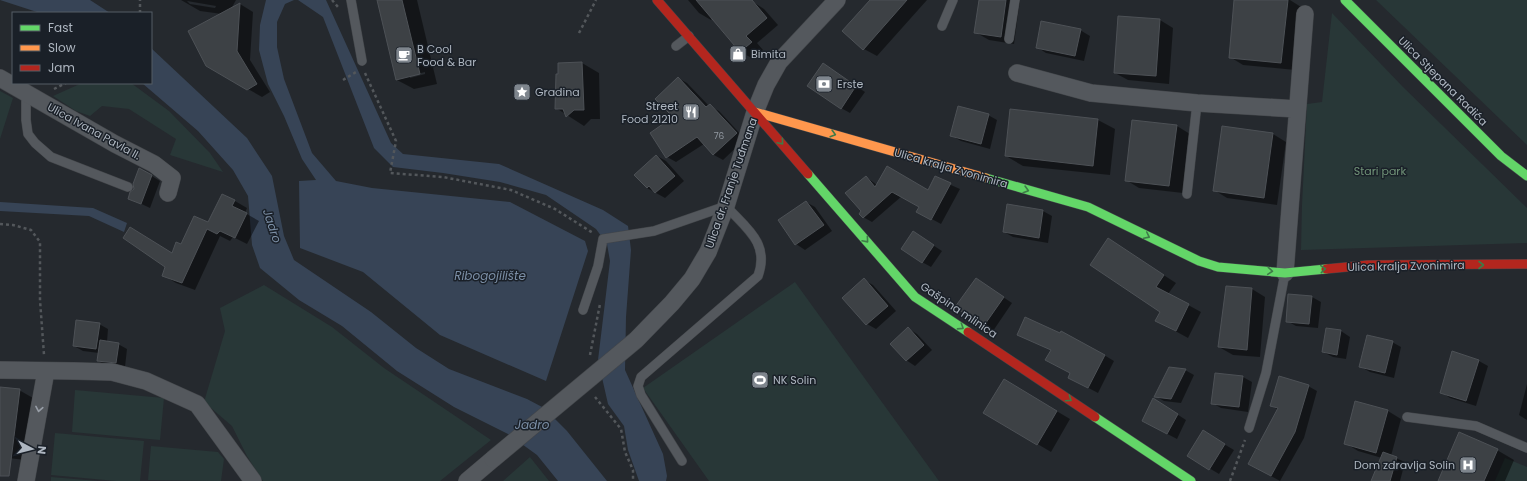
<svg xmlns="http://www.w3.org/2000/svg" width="1527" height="481" viewBox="0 0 1527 481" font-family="Poppins,sans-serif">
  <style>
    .green { fill: #283737 }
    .water { fill: #374456 }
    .shadow { fill: #0007; fill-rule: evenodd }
    .building { fill: #3d4145; stroke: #4d5156 }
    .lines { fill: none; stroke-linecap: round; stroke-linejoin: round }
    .lane-casing { stroke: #424549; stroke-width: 10 }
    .street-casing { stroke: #424549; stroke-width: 18 }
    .fast-casing { stroke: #424549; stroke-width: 10 }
    .slow-casing { stroke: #424549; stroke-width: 10 }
    .jam-casing { stroke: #424549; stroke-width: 10 }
    .path { stroke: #53575b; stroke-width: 2.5; stroke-dasharray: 3 3; stroke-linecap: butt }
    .lane { stroke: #54585d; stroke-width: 9 }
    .street { stroke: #54585d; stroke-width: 17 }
    .fast { stroke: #63d668; stroke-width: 9 }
    .slow { stroke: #ff974d; stroke-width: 9 }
    .jam { stroke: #b3261e; stroke-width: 9 }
    .street-bridge-casing { stroke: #424549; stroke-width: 18; stroke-linecap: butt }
    .street-bridge { stroke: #54585d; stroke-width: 17 }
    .oneway { stroke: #3e7b48 }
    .oneway2 { stroke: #989ea7 }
    .labels { text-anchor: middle; stroke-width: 3; stroke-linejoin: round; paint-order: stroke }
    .number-label { font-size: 9px; fill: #9299a1 }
    .poi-label { font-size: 11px; fill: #aeb6c0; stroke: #1a2028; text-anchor: start }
    .street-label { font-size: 11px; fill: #aeb6c0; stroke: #1a2028 }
    .park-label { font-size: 11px; fill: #719378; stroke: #1a2028 }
    .water-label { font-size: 12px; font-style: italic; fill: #7b8ea5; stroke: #1a2028 }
  </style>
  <rect width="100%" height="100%" fill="#25292e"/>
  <path class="green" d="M1376 0H1527V145Z
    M1332 13 1403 87 1527 208V243L1301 250 1302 205 1307 104 1322 102Z
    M82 83H131L169 111 210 153 223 172 170 155 176 139 129 109 102 106 90 116 76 111 53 96Z
    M0 91 13 98 0 139Z
    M795 282 939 481H709L643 388Z
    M264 285 332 327 384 368 491 440 440 481H263L247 456 232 426 204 402 225 331 220 308Z
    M75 390 164 398 160 440 72 432Z
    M55 433 144 441 140 481H116L51 475Z
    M151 446 218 452 224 459 221 481 148 480Z
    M530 457 549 481H503Z
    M1505 458 1527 467V481H1495Z
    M51 477 98 481H51Z"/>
  <path class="water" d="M0 0H90L110 13H40Z
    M266 0H294L285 4 277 22V47L284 79 312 153 336 181 372 188 510 202 585 241 588 251 546 381 440 335 363 272 300 248 299 181 316 180 302 159 284 116 268 84 259 50 260 25Z
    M298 0H326L391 143 403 154 499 164 603 210 628 226 631 250 626 317 625 370 663 454 667 476 666 481H639L628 450 624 426 608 404 598 360 610 261 607 244 596 229 546 195 500 182 443 173 393 167 374 148 323 17Z
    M151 48 247 138 272 176 284 236 294 260 371 312 416 348 449 369 527 399 544 408 567 431 607 481H558L537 455 508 434 454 407 397 371 342 326 299 300 260 268 252 245 248 196 233 170 198 131 142 83H151Z
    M0 202 93 208 127 223 124 232 89 216 0 211Z"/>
  <path class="shadow" d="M181 0H236L231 9 240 4 253 12 250 60 270 92 262 97 207 66 222 14 200 11ZM187 1 216 6 215 8 190 4Z
    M378 0H417L437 84 414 89 397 80ZM425 72V74L410 78V76Z
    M688 0H750L764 9 778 25 757 43 763 50 752 58 740 52 712 18 711 20 699 13Z
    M871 0H927L877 56 864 49Z
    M980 0H1020L1014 44 989 40 975 32Z
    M1235 0H1290L1301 7 1295 70 1243 65 1230 57Z
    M1160 20 1173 28 1169 84 1128 80 1115 73Z
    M1080 30 1090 36 1084 61 1046 53 1037 47Z
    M582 63 599 73 600 119H591L584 126 556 108Z
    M823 64 865 92 850 113 841 108Z
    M678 78 687 83 709 106 719 111 745 139 723 160 714 155 704 144 676 162 667 157 671 114Z
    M1011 110 1098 120 1115 129 1110 175 1023 166 1006 156Z
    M988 115 997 120 990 149 961 141 952 136Z
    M1177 126 1190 134 1183 193 1139 188 1126 180Z
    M1223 127 1273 134 1286 142 1277 205 1227 198 1214 190Z
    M657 156 666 161 684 181 665 198 647 188Z
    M140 169 160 181 150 208 129 198 135 189Z
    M866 177 877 185 928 191 935 178 960 189 941 224 917 211 920 206 902 196 872 222 863 217 862 211Z
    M235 201 247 208 245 213 259 221 247 244 233 237 230 241 220 236 195 290 176 283 163 275 172 254Z
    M806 202 815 207 832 231 805 250 796 244 780 221Z
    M1008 205 1043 211 1052 216 1048 243 1013 237 1004 232Z
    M922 238 942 251 931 267 922 262Z
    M1120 247 1176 283 1168 294 1201 312 1188 338 1157 321 1161 311Z
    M976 279 1012 303 993 331 984 326Z
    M864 280 873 285 896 311 876 329 867 324Z
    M1252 289 1265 297 1260 357 1233 355 1219 347Z
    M1312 297 1321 302 1318 328 1296 326 1287 321Z
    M99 324 108 329 107 342 118 344 127 349 125 367 107 366 98 361 99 353 83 351 74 346Z
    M908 328 917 334 932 350 915 366 906 360Z
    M1341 331 1350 337 1346 359 1333 357 1323 352Z
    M1392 342 1401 347 1394 378 1370 372 1361 367Z
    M1453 353 1479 361 1488 366 1476 406 1450 398 1441 392Z
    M1104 355 1114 361 1098 393 1079 383 1072 373Z
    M1185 370 1194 375 1181 403 1164 401 1155 396Z
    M1243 377 1252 382 1248 412 1221 408 1212 403Z
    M1004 380 1070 419 1051 452 985 413Z
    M1527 384V420L1519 415Z
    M1308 386 1317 391 1304 438 1280 481 1249 464 1278 410 1271 405Z
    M0 388 19 390 33 398 25 460 0 457Z
    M1356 402 1388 411 1401 419 1391 456 1405 462 1400 481H1372L1382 458 1358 451 1345 443Z
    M1163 405 1186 420 1177 439 1152 426Z
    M1212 437 1234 450 1219 474 1189 456Z
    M1497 450 1514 460 1505 481H1439Z"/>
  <path class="building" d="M377 0H402L420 74 396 80Z
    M696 0H752L767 18 746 36 752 42 740 52Z
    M870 0H907L863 50 842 31Z
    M979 0H1006L1001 37 974 33Z
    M1234 0H1288L1281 63 1229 58Z
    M240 3 237 51 257 84 247 90 206 66 188 31Z
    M1118 16 1160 19 1156 76 1114 73Z
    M1041 21 1081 29 1075 56 1036 48Z
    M582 62 584 110H574L566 117 563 109H555L556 74H558V63Z
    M823 63 856 86 841 109 807 86Z
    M678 77 706 107 710 104 737 133 713 155 697 137 666 158 650 133 670 119 667 116 670 114 655 99Z
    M958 106 989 114 981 144 950 136Z
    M1010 109 1098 119 1093 166 1005 156Z
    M1132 120 1177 125 1169 186 1125 181Z
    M1222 126 1273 133 1264 198 1213 191Z
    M656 155 675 176 655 193 649 186 647 188 634 175Z
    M887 166 928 190 935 176 951 183 931 220 916 212 919 207 892 192 863 218 859 214 861 211 845 193 866 176 875 187Z
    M139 168 152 175 141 204 128 199 130 192 134 189 133 184Z
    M222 194 235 200 232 206 247 213 235 238 220 231 217 234 207 229 182 283 162 276 165 267 123 238 130 227 172 253 176 242 181 244 194 216 208 222Z
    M806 201 824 225 795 245 778 220Z
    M1007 204 1043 210 1039 238 1003 232Z
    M913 231 934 245 922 263 901 249Z
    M1108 238 1164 275 1156 287 1189 304 1176 331 1155 321 1160 312 1090 265Z
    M864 278 888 306 866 325 842 298Z
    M976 278 1004 297 983 327 955 307Z
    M1226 286 1252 288 1247 350 1218 347Z
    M1288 294 1312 296 1309 324 1286 322Z
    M1025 317 1060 333 1061 331 1105 355 1088 388 1068 378 1070 373 1045 360 1051 350 1017 335Z
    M76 320 100 323 96 349 73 346Z
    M908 327 924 345 906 361 890 344Z
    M1326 328 1341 330 1337 355 1322 352Z
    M1367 335 1393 341 1385 373 1359 367Z
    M100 340 119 343 116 363 97 361Z
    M1452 351 1479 360 1466 401 1440 393Z
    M1169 367 1186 369 1171 399 1154 397Z
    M1215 373 1243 376 1239 407 1211 404Z
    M1279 376 1309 385 1295 432 1271 476 1248 464 1278 408 1270 406Z
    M1004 379 1057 411 1037 445 983 413Z
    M0 387 20 389 9 476H0Z
    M1153 398 1178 414 1167 434 1142 421Z
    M1355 401 1388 410 1376 453 1344 444Z
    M1203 430 1225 444 1209 470 1187 456Z
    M1459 432 1498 449 1484 481H1438Z
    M1383 452 1397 457 1390 481H1371Z"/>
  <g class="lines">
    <defs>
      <path id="lane" d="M351 0 362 61
        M942 26 953 0
        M1009 39 1015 0
        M676 46 689 36
        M26 93V120L28 134 35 143 51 157 128 187
        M1187 194 1197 103
        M583 310 598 266 603 239 654 231 726 206C746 228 770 243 758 276L641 377 638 386 641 395 682 461
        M1407 417 1476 426 1527 448
        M1249 428 1266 373 1285 273"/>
      <path id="street" d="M1017 73 1091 93 1197 103 1297 109
        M0 78 115 144 154 164 172 178 168 193
        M708 252 726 206 755 112 766 85 779 62 837 0
        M1285 273 1305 14
        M0 370 74 371 112 372 146 381 197 404 253 481
        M26 481 46 371
        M467 481 493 459"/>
      <path id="fast" d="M1345 0 1501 156 1527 176
        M808 174 915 297 968 332
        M986 178 1088 207 1199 261 1218 267 1285 273 1326 269
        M1095 417 1191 481"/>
      <path id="slow" d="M755 112 986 178"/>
      <path id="jam" d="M657 0 808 174
        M1326 269 1368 265 1527 264
        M968 332 1095 417"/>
    </defs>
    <use href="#lane" class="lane-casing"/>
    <use href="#street" class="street-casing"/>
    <use href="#fast" class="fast-casing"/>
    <use href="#slow" class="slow-casing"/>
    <use href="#jam" class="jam-casing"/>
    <path class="path" d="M332 0 338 7
      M140 13V0
      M579 33 596 0
      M365 73 396 141 390 173 443 177 511 190 555 209 593 233
      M343 80 356 72
      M54 89 66 83
      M0 224 13 225 31 230 40 242V300L44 355
      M590 355 600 304
      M595 397 621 429 625 452 633 470V481
      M1230 481 1245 440"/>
    <use href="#lane" class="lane"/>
    <use href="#street" class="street"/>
    <use href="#fast" class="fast"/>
    <use href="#slow" class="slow"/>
    <use href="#jam" class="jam"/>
    <defs>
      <path id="street-bridge" d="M493 459 636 340 672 303 692 279 708 252"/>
    </defs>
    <use href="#street-bridge" class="street-bridge-casing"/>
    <use href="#street-bridge" class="street-bridge"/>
  </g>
  <defs><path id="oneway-chevron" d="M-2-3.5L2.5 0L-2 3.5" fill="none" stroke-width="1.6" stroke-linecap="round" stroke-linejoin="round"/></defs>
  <g class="oneway">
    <use href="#oneway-chevron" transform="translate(833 134) rotate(16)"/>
    <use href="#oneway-chevron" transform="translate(781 142) rotate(49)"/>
    <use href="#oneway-chevron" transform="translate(1026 190) rotate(16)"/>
    <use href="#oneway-chevron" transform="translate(1147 236) rotate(26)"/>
    <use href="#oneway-chevron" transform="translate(866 240) rotate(49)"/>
    <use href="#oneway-chevron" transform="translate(1481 265)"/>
    <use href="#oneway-chevron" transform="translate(1323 269) rotate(-5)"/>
    <use href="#oneway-chevron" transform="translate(1270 271) rotate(5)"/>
    <use href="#oneway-chevron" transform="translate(961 327) rotate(33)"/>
    <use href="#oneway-chevron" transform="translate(1069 399) rotate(34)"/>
  </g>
  <use class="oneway2" href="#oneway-chevron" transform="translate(39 409) rotate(100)"/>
  <defs>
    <symbol id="shop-square" viewBox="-11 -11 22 22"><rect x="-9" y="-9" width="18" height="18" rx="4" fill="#7e858d" stroke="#1a2028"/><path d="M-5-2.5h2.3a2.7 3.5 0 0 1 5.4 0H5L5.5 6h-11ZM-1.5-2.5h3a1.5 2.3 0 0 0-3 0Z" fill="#fff"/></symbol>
    <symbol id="cafe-square" viewBox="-11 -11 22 22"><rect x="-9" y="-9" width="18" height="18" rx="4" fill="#7e858d" stroke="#1a2028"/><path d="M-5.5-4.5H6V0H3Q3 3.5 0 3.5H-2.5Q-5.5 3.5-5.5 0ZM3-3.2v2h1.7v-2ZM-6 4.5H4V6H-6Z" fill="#fff"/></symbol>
    <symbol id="bank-square" viewBox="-11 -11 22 22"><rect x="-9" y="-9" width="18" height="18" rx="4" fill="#7e858d" stroke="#1a2028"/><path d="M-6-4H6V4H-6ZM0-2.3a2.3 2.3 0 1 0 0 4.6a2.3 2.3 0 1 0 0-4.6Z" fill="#fff"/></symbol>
    <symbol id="sight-square" viewBox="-11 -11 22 22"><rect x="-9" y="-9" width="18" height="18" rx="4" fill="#7e858d" stroke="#1a2028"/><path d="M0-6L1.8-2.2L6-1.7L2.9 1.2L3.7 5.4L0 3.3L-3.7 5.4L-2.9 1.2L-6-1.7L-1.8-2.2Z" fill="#fff"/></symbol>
    <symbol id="restaurant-square" viewBox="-11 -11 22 22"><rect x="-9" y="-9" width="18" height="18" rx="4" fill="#7e858d" stroke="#1a2028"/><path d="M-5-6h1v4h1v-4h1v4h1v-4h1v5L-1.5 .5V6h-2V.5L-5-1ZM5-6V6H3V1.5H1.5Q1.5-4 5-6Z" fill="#fff"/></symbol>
    <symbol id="stadium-square" viewBox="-11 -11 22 22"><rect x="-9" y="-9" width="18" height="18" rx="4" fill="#7e858d" stroke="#1a2028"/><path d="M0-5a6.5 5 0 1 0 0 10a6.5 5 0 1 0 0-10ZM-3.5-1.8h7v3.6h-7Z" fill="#fff"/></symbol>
    <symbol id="hospital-square" viewBox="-11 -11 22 22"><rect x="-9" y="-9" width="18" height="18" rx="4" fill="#7e858d" stroke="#1a2028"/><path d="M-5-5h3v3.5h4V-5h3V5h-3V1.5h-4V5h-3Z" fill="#fff"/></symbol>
  </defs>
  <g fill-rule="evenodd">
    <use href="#shop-square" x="728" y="44" width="20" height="20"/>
    <use href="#cafe-square" x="394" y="45" width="20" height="20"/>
    <use href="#bank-square" x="814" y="74" width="20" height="20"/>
    <use href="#sight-square" x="512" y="82" width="20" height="20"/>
    <use href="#restaurant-square" x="681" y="102" width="20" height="20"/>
    <use href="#stadium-square" x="750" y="370" width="20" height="20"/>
    <use href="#hospital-square" x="1458" y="455" width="20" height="20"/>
  </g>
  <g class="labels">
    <g class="number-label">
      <text x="719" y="139">76</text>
    </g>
    <g class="poi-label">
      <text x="417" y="53">B Cool<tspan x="417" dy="13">Food &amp; Bar</tspan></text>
      <text x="751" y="58">Bimita</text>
      <text x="837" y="88">Erste</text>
      <text x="535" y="96">Gradina</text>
      <text x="678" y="110" text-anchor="end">Street<tspan x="678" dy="13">Food 21210</tspan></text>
      <text x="773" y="384">NK Solin</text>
      <text x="1455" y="469" text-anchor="end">Dom zdravlja Solin</text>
    </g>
    <g class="street-label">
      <text transform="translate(1443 81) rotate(45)" y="4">Ulica Stjepana Radića</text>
      <text transform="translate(94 131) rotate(29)" y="4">Ulica Ivana Pavla II.</text>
      <text transform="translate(951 168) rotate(16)" y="4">Ulica kralja Zvonimira</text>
      <text transform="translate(731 183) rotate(-71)" y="4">Ulica dr. Franje Tuđmana</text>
      <text transform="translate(1406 266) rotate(-1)" y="4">Ulica kralja Zvonimira</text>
      <text transform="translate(959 310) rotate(34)" y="4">Gašpina mlinica</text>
    </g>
    <g class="park-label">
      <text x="1380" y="175">Stari park</text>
    </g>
    <g class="water-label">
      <text transform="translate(272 226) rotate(72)" y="4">Jadro</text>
      <text x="490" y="280">Ribogojilište</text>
      <text x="532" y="429">Jadro</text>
    </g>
  </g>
  <rect x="12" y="12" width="140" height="72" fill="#1a2028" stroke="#555c65"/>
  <rect x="20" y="25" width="20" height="6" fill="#63d668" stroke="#555c65"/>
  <text x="48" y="32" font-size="12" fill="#aeb6c0">Fast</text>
  <rect x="20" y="45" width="20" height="6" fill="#ff974d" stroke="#555c65"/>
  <text x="48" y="52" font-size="12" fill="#aeb6c0">Slow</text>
  <rect x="20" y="65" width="20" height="6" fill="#b3261e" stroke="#555c65"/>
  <text x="48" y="72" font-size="12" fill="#aeb6c0">Jam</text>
  <g transform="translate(32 449) rotate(97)" stroke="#1a2028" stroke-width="3" paint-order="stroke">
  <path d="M0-3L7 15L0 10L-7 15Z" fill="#aeb6c0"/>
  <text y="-6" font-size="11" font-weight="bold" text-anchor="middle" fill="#aeb6c0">N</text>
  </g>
</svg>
